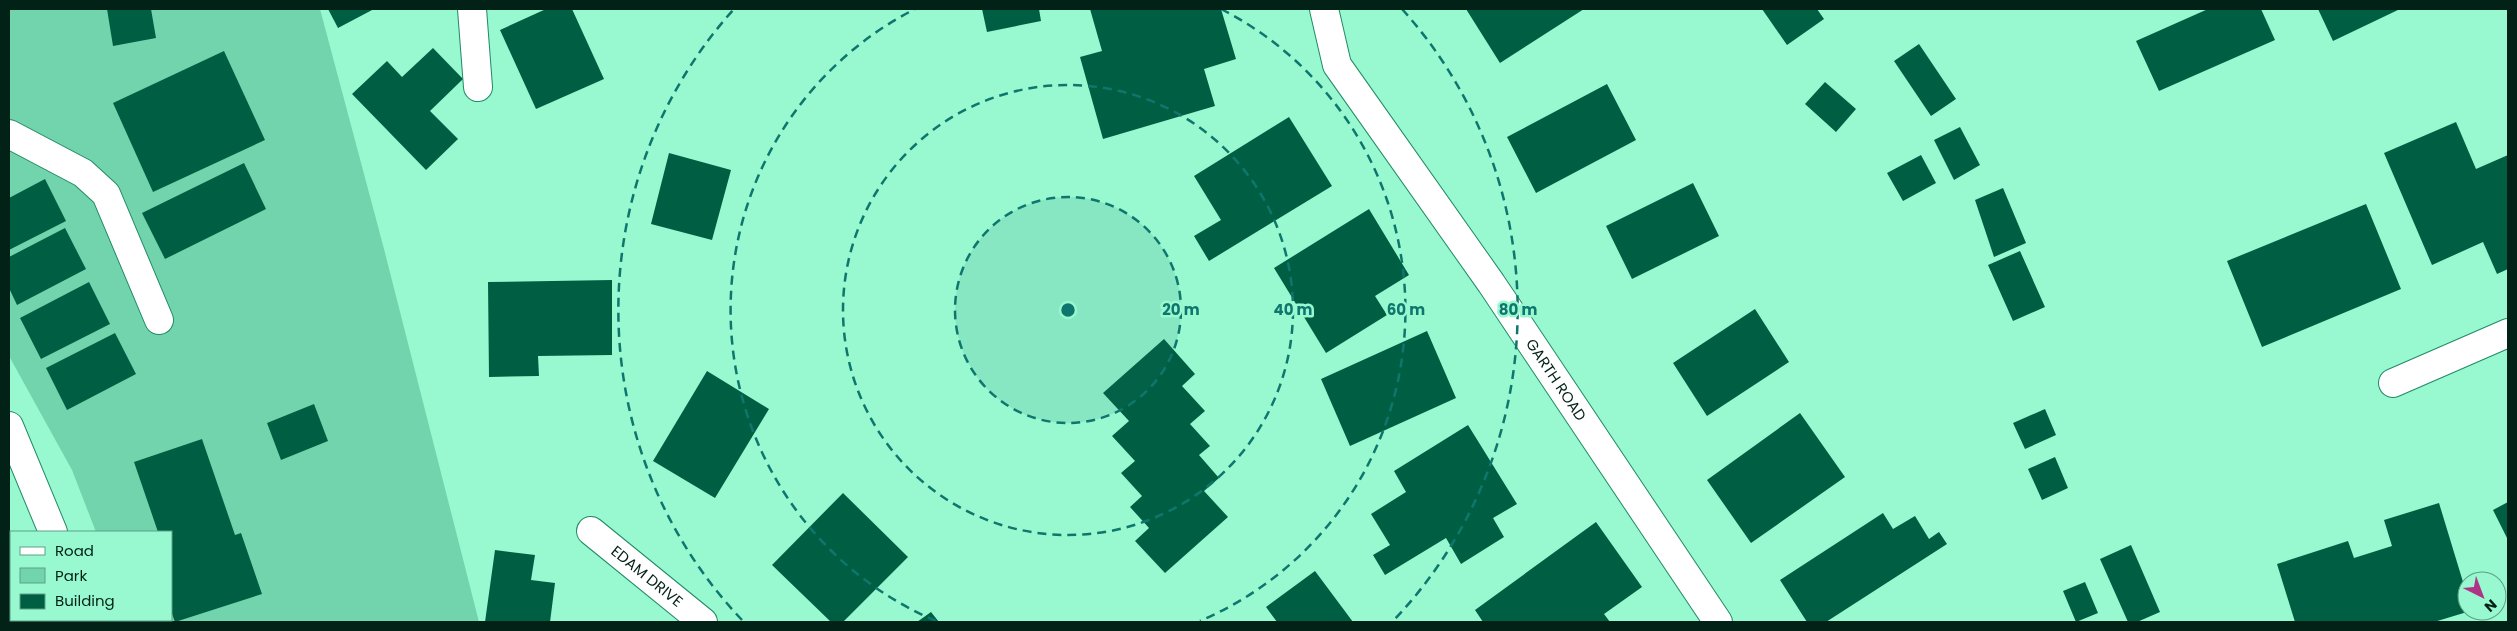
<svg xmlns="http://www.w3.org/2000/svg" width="2517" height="631" viewBox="0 0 2517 631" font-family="Poppins,sans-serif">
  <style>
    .green { fill: #72d4ac }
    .building { fill: #005f43 }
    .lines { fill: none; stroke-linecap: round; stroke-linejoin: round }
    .minor-casing { stroke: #228a66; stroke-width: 30 }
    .minor { stroke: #fff; stroke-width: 28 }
    .ring { fill: none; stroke: #0f766e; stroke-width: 2.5; stroke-dasharray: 9 6 }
    .labels { text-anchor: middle; stroke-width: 5; stroke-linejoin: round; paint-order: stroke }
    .street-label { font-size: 15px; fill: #032217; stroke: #98f8cf }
    .centre { fill: #0f766e; stroke: #98f8cf; stroke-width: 2.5 }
    .ring-label { font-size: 15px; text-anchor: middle; font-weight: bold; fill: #0f766e; stroke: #98f8cf; stroke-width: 5; stroke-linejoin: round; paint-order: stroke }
  </style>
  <rect width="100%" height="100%" fill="#98f8cf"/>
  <path class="green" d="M9 9H320L384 249 479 622H131L130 620H171V532H96L72 470 9 356Z"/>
  <path class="building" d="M107 9H151L156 38 113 46Z
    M328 9H374L338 28Z
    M546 9H572L604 79 536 109 500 30Z
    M982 9H1039L1041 21 987 32Z
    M1090 9H1221L1236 59 1204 69 1215 106 1103 139 1080 57 1102 51Z
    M1466 9H1584L1500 63Z
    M1762 9H1817L1824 19 1787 45Z
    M2208 9H2261L2275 40 2159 91 2136 41Z
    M2318 9H2400L2333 41Z
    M1919 44 1956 99 1931 116 1894 61Z
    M433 48 463 79 430 111 458 139 426 170 352 94 387 61 402 77Z
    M224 51 265 140 153 192 113 103Z
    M1825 82 1856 109 1836 132 1805 104Z
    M1607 84 1636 140 1536 193 1507 137Z
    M1289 117 1332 186 1209 261 1194 236 1221 220 1194 176Z
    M2456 122 2476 169 2508 155V269L2497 274 2483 242 2432 265 2384 153Z
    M1960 127 1980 165 1954 180 1934 140Z
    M669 153 731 170 712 240 651 224Z
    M1921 155 1936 183 1903 201 1887 173Z
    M244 163 266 209 165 259 142 213Z
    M45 179 66 221 9 250V198Z
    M1693 183 1719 236 1632 279 1606 226Z
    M2003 188 2026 243 1994 257 1975 200Z
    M2366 204 2401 289 2262 347 2227 261Z
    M1369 209 1409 275 1375 296 1387 315 1326 353 1274 268Z
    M65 228 86 269 17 305 9 288V257Z
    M2020 251 2045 307 2013 321 1988 265Z
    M612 280V355L538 356 539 376 489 377 488 282Z
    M89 282 110 324 41 359 20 318Z
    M1755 309 1789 362 1707 416 1673 363Z
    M1427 331 1456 398 1350 446 1321 379Z
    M115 333 136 374 67 410 46 368Z
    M1164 339 1195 374 1182 386 1205 411 1190 424 1210 446 1199 455 1219 478 1204 491 1228 517 1165 573 1135 541 1149 528 1130 507 1142 496 1121 473 1135 461 1112 436 1129 421 1103 393Z
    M707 371 769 409 715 498 653 461Z
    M314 404 328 441 281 460 267 423Z
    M2045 409 2056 435 2025 449 2013 423Z
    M1800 413 1845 477 1751 543 1707 480Z
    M1468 425 1517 504 1493 518 1504 537 1461 564 1446 538 1385 575 1373 555 1390 545 1371 514 1406 492 1394 471Z
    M202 439 235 535 241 533 262 594 175 622 171 611V532H158L134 462Z
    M2055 457 2068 488 2042 500 2028 469Z
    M843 493 908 557 843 622H831L772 565Z
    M2508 502V540L2493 510Z
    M2439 503 2467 595V612L2434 622H2295L2277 564 2348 541 2354 558 2392 546 2384 520Z
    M1883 513 1893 529 1915 516 1929 539 1939 532 1947 544 1826 622H1807L1780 580Z
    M1596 522 1642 587 1604 614 1610 622H1483L1475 610Z
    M2131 545 2160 612 2137 622H2128L2100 559Z
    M495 550 535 555 531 580 555 583 550 622H485Z
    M1315 571 1353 622H1277L1266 607Z
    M2085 582 2098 613 2076 622 2063 591Z
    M931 612 939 622H917Z"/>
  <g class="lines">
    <defs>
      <g id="minor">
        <path d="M472 9 478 87"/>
        <path id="s1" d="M1324 9 1337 65 1491 283 1718 622"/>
        <path d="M9 134 83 173 106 194 159 320"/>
        <path d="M2393 383 2508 333"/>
        <path d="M9 426 53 532"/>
        <path id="s2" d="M591 531 703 622"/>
        <path d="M85 620 86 622"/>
      </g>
    </defs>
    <use href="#minor" class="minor-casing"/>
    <use href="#minor" class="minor"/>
  </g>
  <circle cx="1068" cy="310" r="113" fill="#0f766e" fill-opacity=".12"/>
  <g class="ring">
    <circle cx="1068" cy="310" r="113"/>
    <circle cx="1068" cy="310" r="225"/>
    <path d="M936 621A338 338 0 0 1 915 9M1221 9A338 338 0 0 1 1200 621"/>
    <path d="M742 620A450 450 0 0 1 734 9M1402 9A450 450 0 0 1 1394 620"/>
  </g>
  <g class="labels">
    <g class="street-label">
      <text dy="5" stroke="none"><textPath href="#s1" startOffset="441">GARTH ROAD</textPath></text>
      <text dy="5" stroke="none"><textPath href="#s2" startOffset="72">EDAM DRIVE</textPath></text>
    </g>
  </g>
  <circle cx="1068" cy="310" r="8" class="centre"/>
  <g class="ring-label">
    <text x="1181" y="315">20 m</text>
    <text x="1293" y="315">40 m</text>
    <text x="1406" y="315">60 m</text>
    <text x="1518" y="315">80 m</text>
  </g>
  <rect width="2517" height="631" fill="none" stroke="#032217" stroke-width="20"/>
  <rect x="10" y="531" width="162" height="90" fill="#98f8cf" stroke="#5ca285"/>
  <rect x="20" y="547" width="25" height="8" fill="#ffffff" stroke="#5ca285"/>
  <text x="55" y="556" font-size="15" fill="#032217">Road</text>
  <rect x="20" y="568" width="25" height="15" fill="#72d4ac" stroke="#5ca285"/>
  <text x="55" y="581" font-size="15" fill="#032217">Park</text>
  <rect x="20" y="594" width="25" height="15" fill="#005f43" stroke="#5ca285"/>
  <text x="55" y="606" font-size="15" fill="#032217">Building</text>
  <g transform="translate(2482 596) rotate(138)"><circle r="24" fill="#98f8cf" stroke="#5ca285"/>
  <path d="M0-4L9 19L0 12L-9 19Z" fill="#b03485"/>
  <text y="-8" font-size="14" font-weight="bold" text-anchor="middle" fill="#032217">N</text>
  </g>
</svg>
